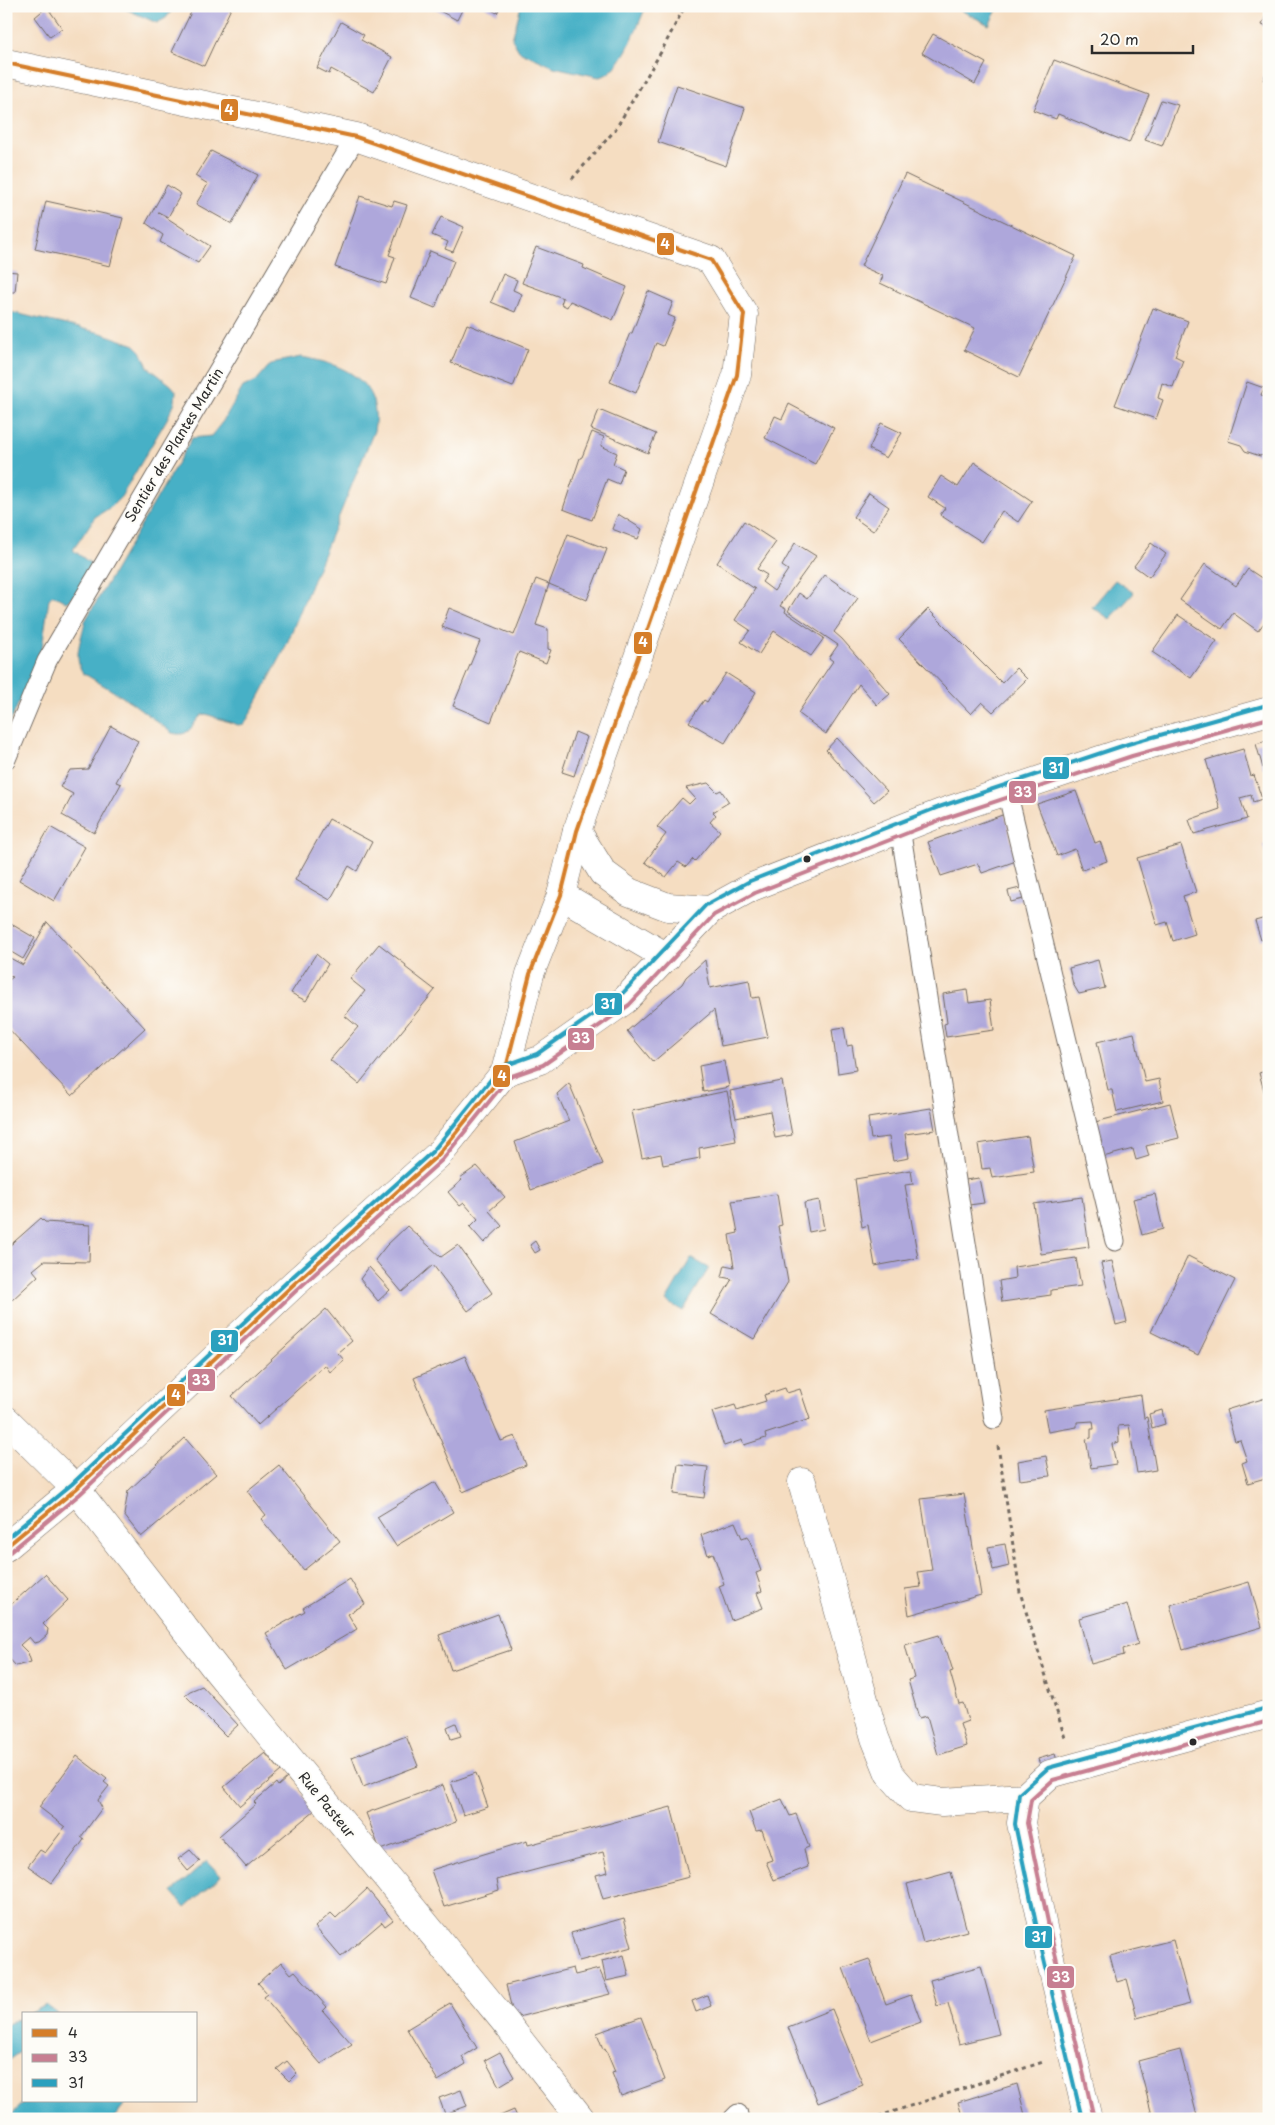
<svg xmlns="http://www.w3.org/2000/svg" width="1275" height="2125" viewBox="0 0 1275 2125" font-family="'Playpen Sans',sans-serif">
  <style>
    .water { fill: #47b0c6; stroke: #396e78 }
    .building { fill: #aea7db }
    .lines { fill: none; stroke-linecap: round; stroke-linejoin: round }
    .service-casing { stroke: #726960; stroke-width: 21 }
    .minor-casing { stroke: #726960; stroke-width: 29 }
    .tertiary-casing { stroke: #726960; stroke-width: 29 }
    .path { stroke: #726960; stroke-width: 3; stroke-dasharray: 4 4; stroke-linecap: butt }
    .service { stroke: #fff; stroke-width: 19 }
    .minor { stroke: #fff; stroke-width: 28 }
    .tertiary { stroke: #fff; stroke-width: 28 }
    .bus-1-casing { stroke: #fdfcf7; stroke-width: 8 }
    .bus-2-casing { stroke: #fdfcf7; stroke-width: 8 }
    .bus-3-casing { stroke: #fdfcf7; stroke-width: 8 }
    .bus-1 { stroke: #d57e29; stroke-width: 4 }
    .bus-2 { stroke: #c77f92; stroke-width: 4 }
    .bus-3 { stroke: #2aa0be; stroke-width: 4 }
    .bus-dot { fill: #2b2b2b; stroke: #fdfcf7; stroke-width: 2 }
    .labels { text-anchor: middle; stroke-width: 4; stroke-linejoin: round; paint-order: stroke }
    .street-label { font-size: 14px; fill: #2b2b2b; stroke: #fdfcf7 }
    .line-badge { stroke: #fdfcf7; stroke-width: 2 }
    .badge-label { font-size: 14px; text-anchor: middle; font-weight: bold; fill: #fff }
  </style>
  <rect width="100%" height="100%" fill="#fdfcf7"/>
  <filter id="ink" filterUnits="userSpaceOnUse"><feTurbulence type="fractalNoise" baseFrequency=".02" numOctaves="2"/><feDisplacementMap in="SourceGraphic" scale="10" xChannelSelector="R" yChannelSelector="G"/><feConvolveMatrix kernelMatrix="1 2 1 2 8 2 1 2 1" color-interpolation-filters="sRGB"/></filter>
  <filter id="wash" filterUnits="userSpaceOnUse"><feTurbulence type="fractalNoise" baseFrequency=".0096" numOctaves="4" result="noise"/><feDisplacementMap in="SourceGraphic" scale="20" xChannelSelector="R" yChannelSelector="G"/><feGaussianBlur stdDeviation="1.12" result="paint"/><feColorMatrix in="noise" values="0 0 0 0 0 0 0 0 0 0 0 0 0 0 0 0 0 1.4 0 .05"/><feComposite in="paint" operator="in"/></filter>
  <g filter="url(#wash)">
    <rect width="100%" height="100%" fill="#f5ddc1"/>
    <path class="water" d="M119 6H175L166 18 157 23Z
      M521 6H646C638 25 621 75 599 77L554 67 519 51 512 39Z
      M953 6H999L989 25Z
      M6 311 101 333 135 345 141 351 148 367 171 385 176 391 175 402 167 419 121 497 111 507 95 517 73 550 94 566C88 576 77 598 66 602L53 595 49 599 41 656 6 730Z
      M301 357C343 364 383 380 374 431L283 653 248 718 244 724 238 725 206 714 202 715C190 725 191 738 172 733L131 702 83 673C72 657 82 639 85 621L192 438 211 436 223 421 243 387 256 381 268 367 276 362Z
      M1115 580 1134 593 1110 619 1092 607Z
      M691 1258 709 1268 683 1311 666 1301Z
      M207 1861 221 1876 185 1908 172 1892Z
      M46 2005 58 2014H29Z
      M24 2016V2049L7 2061 6 2064V2025Z
      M26 2101H127L113 2119H7Z"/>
    <g id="blocks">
      <path class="building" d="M194 6H232L204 66 172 52Z
        M430 6H464L457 20Z
        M484 6H501L497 13Z
        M47 7 62 28 50 37 35 17Z
        M1269 9V28L1262 25Z
        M341 22 364 35 361 40 392 57 374 92 331 69 329 74 317 68Z
        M933 34 986 63 975 84 922 53Z
        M1054 60 1149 95 1129 143 1058 114 1056 119 1033 110Z
        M1269 66V82L1263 80Z
        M677 85 745 108 726 166 658 142Z
        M1161 100 1178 105 1162 146 1145 140Z
        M211 151 258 175 232 224 196 204 208 184 195 176Z
        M905 174 1076 256 1019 377 964 350 975 328 880 283 883 276 861 266Z
        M167 185 181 194 168 217 158 212 210 246 198 263 160 242 163 235 146 223Z
        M360 196 392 206 394 201 407 205 389 255 395 257 386 284 335 267Z
        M46 201 123 218 110 266 35 249Z
        M441 217 464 227 453 252 445 249 448 242 432 235Z
        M536 247 584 265 583 268 627 287 613 320 570 301 567 307 561 304 563 298 522 283Z
        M430 251 454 261 435 308 411 298Z
        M6 271 17 272 15 292H6Z
        M503 274 517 280 513 290 522 294 515 312 491 302Z
        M648 291 673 302 668 315 675 318 663 346 656 343 636 393 610 382 630 333H632Z
        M1153 308 1188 321 1175 356 1183 360 1173 387 1162 383 1158 398 1163 400 1156 419 1115 405Z
        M467 324 528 349 513 387 451 363Z
        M1247 382 1264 388 1261 395 1269 398V453L1260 456 1245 451 1241 445 1228 441Z
        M789 404 834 428 815 464 765 438 775 416 782 419Z
        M599 410 656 434 648 453 591 429Z
        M881 423 902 433 886 458 869 449Z
        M592 432 604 437 601 446 617 453 613 464 624 469 619 484 607 479 592 520 563 509 580 458 582 457Z
        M974 462 1032 501 1018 522 1002 511 982 542 940 515 945 508 928 497 941 476 958 487Z
        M869 493 889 507 873 531 853 517Z
        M618 514 642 529 638 539 612 529Z
        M744 521 776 542 757 569 767 575 762 582 774 591 788 570 782 566 795 543 816 556 780 606 786 609 785 612 824 638 811 656 774 631 759 654 741 642 750 630 735 620 755 589 717 563Z
        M568 534 607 549 587 600 549 584Z
        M1151 543 1166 554 1149 577 1134 566Z
        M1205 564 1236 586 1248 569 1269 583V616L1258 631 1233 613 1222 629 1180 600Z
        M825 575 858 598 834 632 842 639 890 694 877 705 859 684 826 734 798 713 833 661 829 658 838 645 788 611 799 593 807 599Z
        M536 579 549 584 536 625 548 629V649L551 650 546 663 519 652 491 722 453 706 480 641 442 627 449 608 514 635Z
        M928 609 1002 683 1016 668 1027 679 993 712 982 702 971 714 899 639Z
        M1178 615 1217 641 1191 678 1152 652Z
        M726 673 756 692 725 743 689 722 704 700 707 702Z
        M111 726 138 741 116 782 121 784 94 833 62 815 73 794 60 787 70 770 88 769Z
        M575 732 587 737 574 776 562 772Z
        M837 738 887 791 874 802 826 750Z
        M1269 740V767L1263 768 1256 744Z
        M1243 749 1251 776 1254 775 1262 799 1253 802 1251 795 1240 798 1247 819 1194 834 1189 820 1220 809 1206 760Z
        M708 783 717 792 721 790 729 802 713 812 716 815 710 822 720 831 695 861 693 859 686 867 678 862 666 877 645 862 666 834 657 827 682 798 689 804 695 798 686 788Z
        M1076 791 1095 843 1100 841 1107 861 1082 870 1075 849 1057 856 1037 804Z
        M1005 814 1016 861 982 873 978 864 941 876 928 842Z
        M329 819 372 842 357 871 349 866 330 900 295 880Z
        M50 827 85 847 54 901 19 880Z
        M1269 844V861H1268L1263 845Z
        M1181 845 1196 892 1183 896 1195 934 1173 941 1167 922 1157 925 1137 858Z
        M1020 888 1023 899 1011 902 1008 891Z
        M1269 917V937L1261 940 1255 921Z
        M6 921 35 938 23 959 6 949Z
        M47 922 145 1028 72 1096 6 1026V982L13 977 6 975V965L10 958 23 965Z
        M379 944 406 965 405 967 435 990 359 1084 330 1060 358 1027 345 1016 365 991 350 979Z
        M316 954 328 964 306 1001 291 993Z
        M705 960 710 988 749 980 752 998 759 997 768 1037 721 1046 714 1010 653 1062 627 1031 682 984 686 977Z
        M1098 960 1105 988 1079 994 1073 984 1069 968Z
        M967 990 969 1003 990 1000 994 1030 946 1037 944 1024 947 1023 943 994Z
        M844 1027 847 1046 852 1045 856 1070 838 1073 832 1029Z
        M1134 1033 1145 1082 1159 1079 1163 1101 1117 1112 1112 1090H1108L1097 1042Z
        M724 1061 729 1087 703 1092 699 1066Z
        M1269 1070V1104L1268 1105 1259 1073Z
        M782 1081 792 1135 775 1138 770 1111 736 1118 730 1091Z
        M569 1083 603 1164 531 1190 515 1142 569 1121 557 1094Z
        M727 1091 736 1141 699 1148 700 1158 663 1165 661 1154 642 1158 632 1111Z
        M1170 1103 1179 1138 1146 1146 1149 1156 1136 1160 1133 1149 1103 1157 1095 1122Z
        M931 1108 935 1130 905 1134 909 1158 893 1161 889 1137 871 1139 868 1118Z
        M1028 1136 1034 1172 992 1178 990 1168 982 1169 978 1144Z
        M477 1166 505 1197 489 1211 502 1226 484 1243 470 1227 478 1219 464 1203 460 1206 448 1192 462 1180 460 1178Z
        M911 1170 913 1184 905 1185 918 1258 875 1266 868 1225 862 1227 855 1179Z
        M979 1178 984 1203 969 1205 965 1180Z
        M777 1194 782 1225 778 1226 788 1282 754 1339 711 1314 732 1279 722 1277 725 1265 734 1267 729 1235 738 1233 732 1201Z
        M1155 1194 1163 1229 1142 1235 1133 1199Z
        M1082 1197 1089 1247 1041 1254 1034 1204Z
        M819 1200 824 1229 809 1232 804 1203Z
        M41 1218 45 1222 90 1225 89 1262 44 1261 33 1270 38 1276 12 1300 6 1293V1249Z
        M407 1226 441 1257 458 1245 492 1293 468 1311 433 1265 402 1292 375 1260 386 1246Z
        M535 1241 540 1250 535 1253 530 1245Z
        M1188 1256 1235 1280 1198 1355 1151 1332Z
        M1076 1258 1081 1286 1051 1290V1295L1002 1302 999 1281 1015 1278 1014 1267Z
        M1112 1261 1127 1322 1116 1325 1101 1263Z
        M369 1267 390 1290 378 1301 360 1279Z
        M326 1309 352 1341 338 1353 344 1360 330 1372 325 1365 258 1425 232 1396Z
        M465 1356 501 1441 515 1436 526 1465 463 1492 414 1378Z
        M785 1388 787 1393 800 1389 810 1419 765 1434 766 1438 744 1445 742 1440 724 1446 712 1412 735 1405 737 1410 766 1401 764 1395Z
        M1141 1395 1144 1418 1147 1417 1156 1470 1137 1473 1129 1425 1118 1426 1119 1442 1112 1444 1116 1464 1091 1468 1086 1439 1091 1438V1429H1094L1093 1421 1077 1422V1427L1048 1432 1044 1410Z
        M1269 1397V1477L1248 1483 1242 1463 1247 1461 1240 1440 1235 1441 1226 1410Z
        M1162 1410 1165 1424 1152 1428 1149 1414Z
        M185 1438 216 1474 141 1537 124 1515 128 1491Z
        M1046 1456 1050 1476 1020 1480 1018 1461Z
        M678 1464 708 1467 704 1498 674 1494Z
        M279 1465 340 1541 304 1570 261 1519 266 1515 247 1491Z
        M435 1482 453 1512 396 1546 377 1517Z
        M964 1494 981 1595 909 1615 905 1589 921 1587 918 1572 932 1570 921 1499Z
        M735 1522 742 1538 748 1536 761 1571 756 1573 762 1591 757 1593 763 1608 731 1620 719 1586 724 1584 713 1553 708 1555 701 1535Z
        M1005 1544 1009 1566 993 1570 988 1547Z
        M45 1574 68 1600 43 1624 48 1629 47 1635 39 1642 34 1643 29 1637 20 1645 28 1653 31 1662 16 1666 6 1655V1609Z
        M350 1579 365 1604 348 1614 357 1629 287 1670 266 1633 305 1611 303 1608Z
        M1249 1582 1262 1627 1183 1650 1170 1605Z
        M1127 1604 1138 1644 1123 1649 1124 1655 1091 1664 1079 1618Z
        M498 1614 511 1650 451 1670 439 1635Z
        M939 1635 945 1652H947L953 1671 950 1672 959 1704 963 1703 968 1721 960 1724 967 1746 938 1755 927 1716 919 1718 908 1680 914 1678 905 1645Z
        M202 1686 238 1725 226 1736 185 1695 190 1691Z
        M456 1723 461 1736 451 1739 447 1727Z
        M406 1736 418 1766 363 1787 352 1757Z
        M265 1753 281 1771 240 1806 224 1787Z
        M1055 1754 1058 1763 1041 1768 1038 1759Z
        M77 1756 107 1779 104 1782 109 1786 98 1800 102 1808 81 1837 84 1839 83 1841 52 1883 28 1866 40 1850 45 1853 65 1827 39 1807Z
        M476 1773 488 1807 463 1815 451 1782Z
        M287 1778 315 1810 246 1867 219 1836 256 1804 254 1802 276 1783 278 1786Z
        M443 1785 456 1822 380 1850 366 1813Z
        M782 1799 790 1816 796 1814 809 1847 804 1849 808 1867 774 1880 766 1862 772 1860 762 1830 756 1831 749 1812Z
        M671 1807 689 1877 603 1899 596 1875 608 1872 603 1852 497 1880 499 1890 444 1907 431 1870 527 1841 528 1845Z
        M190 1850 200 1861 188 1871 178 1859Z
        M951 1872 967 1931 923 1943 907 1884Z
        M367 1889 393 1920 385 1926 382 1922 341 1957 315 1927 331 1913 336 1918Z
        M624 1918 632 1947 579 1961 571 1933Z
        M1173 1940 1190 2004 1137 2018 1127 1979 1117 1982 1110 1956Z
        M624 1955 629 1976 606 1981 602 1961Z
        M869 1959 886 2004 911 1995 921 2022 871 2041 843 1968Z
        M281 1962 291 1974 295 1971 327 2007 323 2011 352 2044 321 2064 264 1997 268 1994 258 1983Z
        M981 1966 999 2034 959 2044 948 2003 937 2006 930 1980Z
        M573 1968 575 1975 599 1969 610 1994 514 2018 506 1985Z
        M707 1995 711 2006 696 2012 692 2001Z
        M450 2003 477 2048 462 2057 466 2064 438 2081 407 2029Z
        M832 2009 863 2085 818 2103 788 2027Z
        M641 2017 665 2080 621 2096 612 2073 615 2072 605 2048 603 2049 597 2033Z
        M1180 2050 1197 2116 1185 2119H1153L1138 2061Z
        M500 2052 514 2077 499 2086 485 2060Z
        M287 2061 297 2073 289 2081 277 2069Z
        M1017 2084 1026 2119H963L958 2102Z
        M461 2090 467 2106 445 2114 439 2098Z
        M514 2110 518 2119H493Z"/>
    </g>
  </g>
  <g filter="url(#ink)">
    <use href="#blocks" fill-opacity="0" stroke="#726960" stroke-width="1"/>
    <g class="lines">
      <defs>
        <path id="service" d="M6 759 47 661 356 137
          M1007 791 1115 1241
          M900 828 994 1419
          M733 2119 738 2114"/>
        <path id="minor" d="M577 831 603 873 629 892 668 907 710 910
          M561 895 667 957
          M505 1072 540 1060 625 1000 710 910 752 887 941 813 1130 750 1269 711
          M6 1420 76 1489 216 1669 506 2023 581 2119
          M802 1482 875 1738 889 1773 911 1798 942 1802 1025 1797
          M1088 2119 1045 1937 1021 1823 1025 1797 1050 1774 1269 1714"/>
        <path id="tertiary" d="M6 63 356 137 711 260 744 314 737 375 577 831 561 895 530 974 505 1072 438 1155 294 1284 76 1489 6 1547"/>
      </defs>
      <use href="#service" class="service-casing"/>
      <use href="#minor" class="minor-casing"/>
      <use href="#tertiary" class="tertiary-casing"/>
      <path class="path" d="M572 179 615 130 661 52 685 6
        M998 1446 1020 1592 1065 1738
        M871 2119 1043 2062"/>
      <use href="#service" class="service"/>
      <use href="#minor" class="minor"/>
      <use href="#tertiary" class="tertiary"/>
      <defs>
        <path id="bus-1" d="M6 63 356 137 711 260 744 314 737 375 577 831 561 895 530 974 505 1072 438 1155 294 1284 76 1489 6 1547"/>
        <path id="bus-2" d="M10 1552 80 1494 298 1289 442 1160 509 1077 543 1065 629 1005 714 915 755 893 943 819 1132 756 1269 718
          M1094 2118 1051 1936 1027 1823 1031 1800 1053 1780 1269 1721"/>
        <path id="bus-3" d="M6 1539 72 1484 290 1279 433 1151 501 1067 537 1054 621 995 706 905 750 881 939 807 1128 744 1267 705
          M1082 2119 1039 1938 1015 1824 1019 1794 1048 1768 1267 1708"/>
      </defs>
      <use href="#bus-1" class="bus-1-casing"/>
      <use href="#bus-2" class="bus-2-casing"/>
      <use href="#bus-3" class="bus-3-casing"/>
      <use href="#bus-1" class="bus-1"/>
      <use href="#bus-2" class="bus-2"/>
      <use href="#bus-3" class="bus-3"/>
    </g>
  </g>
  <g class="bus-dot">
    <circle cx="807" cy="859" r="4.5"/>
    <circle cx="1193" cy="1742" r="4.5"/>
  </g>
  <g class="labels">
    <g class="street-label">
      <text transform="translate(174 445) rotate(-59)" y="5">Sentier des Plantes Martin</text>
      <text transform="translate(327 1805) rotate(51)" y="5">Rue Pasteur</text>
    </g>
  </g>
  <g class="line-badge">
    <rect x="220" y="98" width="19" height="24" rx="5" fill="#d57e29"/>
    <rect x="656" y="232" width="19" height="24" rx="5" fill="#d57e29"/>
    <rect x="633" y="631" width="20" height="24" rx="5" fill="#d57e29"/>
    <rect x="1042" y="756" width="28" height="24" rx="5" fill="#2aa0be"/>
    <rect x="1008" y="780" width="29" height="24" rx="5" fill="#c77f92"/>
    <rect x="594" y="992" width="29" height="24" rx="5" fill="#2aa0be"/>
    <rect x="567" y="1027" width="28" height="24" rx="5" fill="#c77f92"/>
    <rect x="492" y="1064" width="19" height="24" rx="5" fill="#d57e29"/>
    <rect x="210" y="1329" width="29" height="24" rx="5" fill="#2aa0be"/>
    <rect x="187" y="1368" width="29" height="24" rx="5" fill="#c77f92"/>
    <rect x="166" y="1383" width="20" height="24" rx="5" fill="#d57e29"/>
    <rect x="1024" y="1925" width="29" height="24" rx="5" fill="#2aa0be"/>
    <rect x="1046" y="1965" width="29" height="24" rx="5" fill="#c77f92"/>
  </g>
  <g class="badge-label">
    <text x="229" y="115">4</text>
    <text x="665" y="249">4</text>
    <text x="643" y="647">4</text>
    <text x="1056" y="773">31</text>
    <text x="1023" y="797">33</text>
    <text x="608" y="1009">31</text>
    <text x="581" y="1043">33</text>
    <text x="502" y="1081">4</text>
    <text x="225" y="1345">31</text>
    <text x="201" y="1385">33</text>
    <text x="176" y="1400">4</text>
    <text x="1039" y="1942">31</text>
    <text x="1061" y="1982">33</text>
  </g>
  <rect width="1275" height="2125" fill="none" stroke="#fdfcf7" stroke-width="25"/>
  <rect x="22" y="2012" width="175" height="90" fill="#fdfcf7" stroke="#a9a8a5"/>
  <rect x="32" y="2029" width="25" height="8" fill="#d57e29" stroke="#a9a8a5"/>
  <text x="68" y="2038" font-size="15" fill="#2b2b2b">4</text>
  <rect x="32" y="2054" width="25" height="8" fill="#c77f92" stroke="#a9a8a5"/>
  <text x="68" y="2062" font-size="15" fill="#2b2b2b">33</text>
  <rect x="32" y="2079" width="25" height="8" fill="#2aa0be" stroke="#a9a8a5"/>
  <text x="68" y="2088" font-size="15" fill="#2b2b2b">31</text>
  <path d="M1092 45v8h101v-8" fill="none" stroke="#2b2b2b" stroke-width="2.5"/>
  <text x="1100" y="45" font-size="15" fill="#2b2b2b" stroke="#fdfcf7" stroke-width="4" paint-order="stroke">20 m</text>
</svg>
